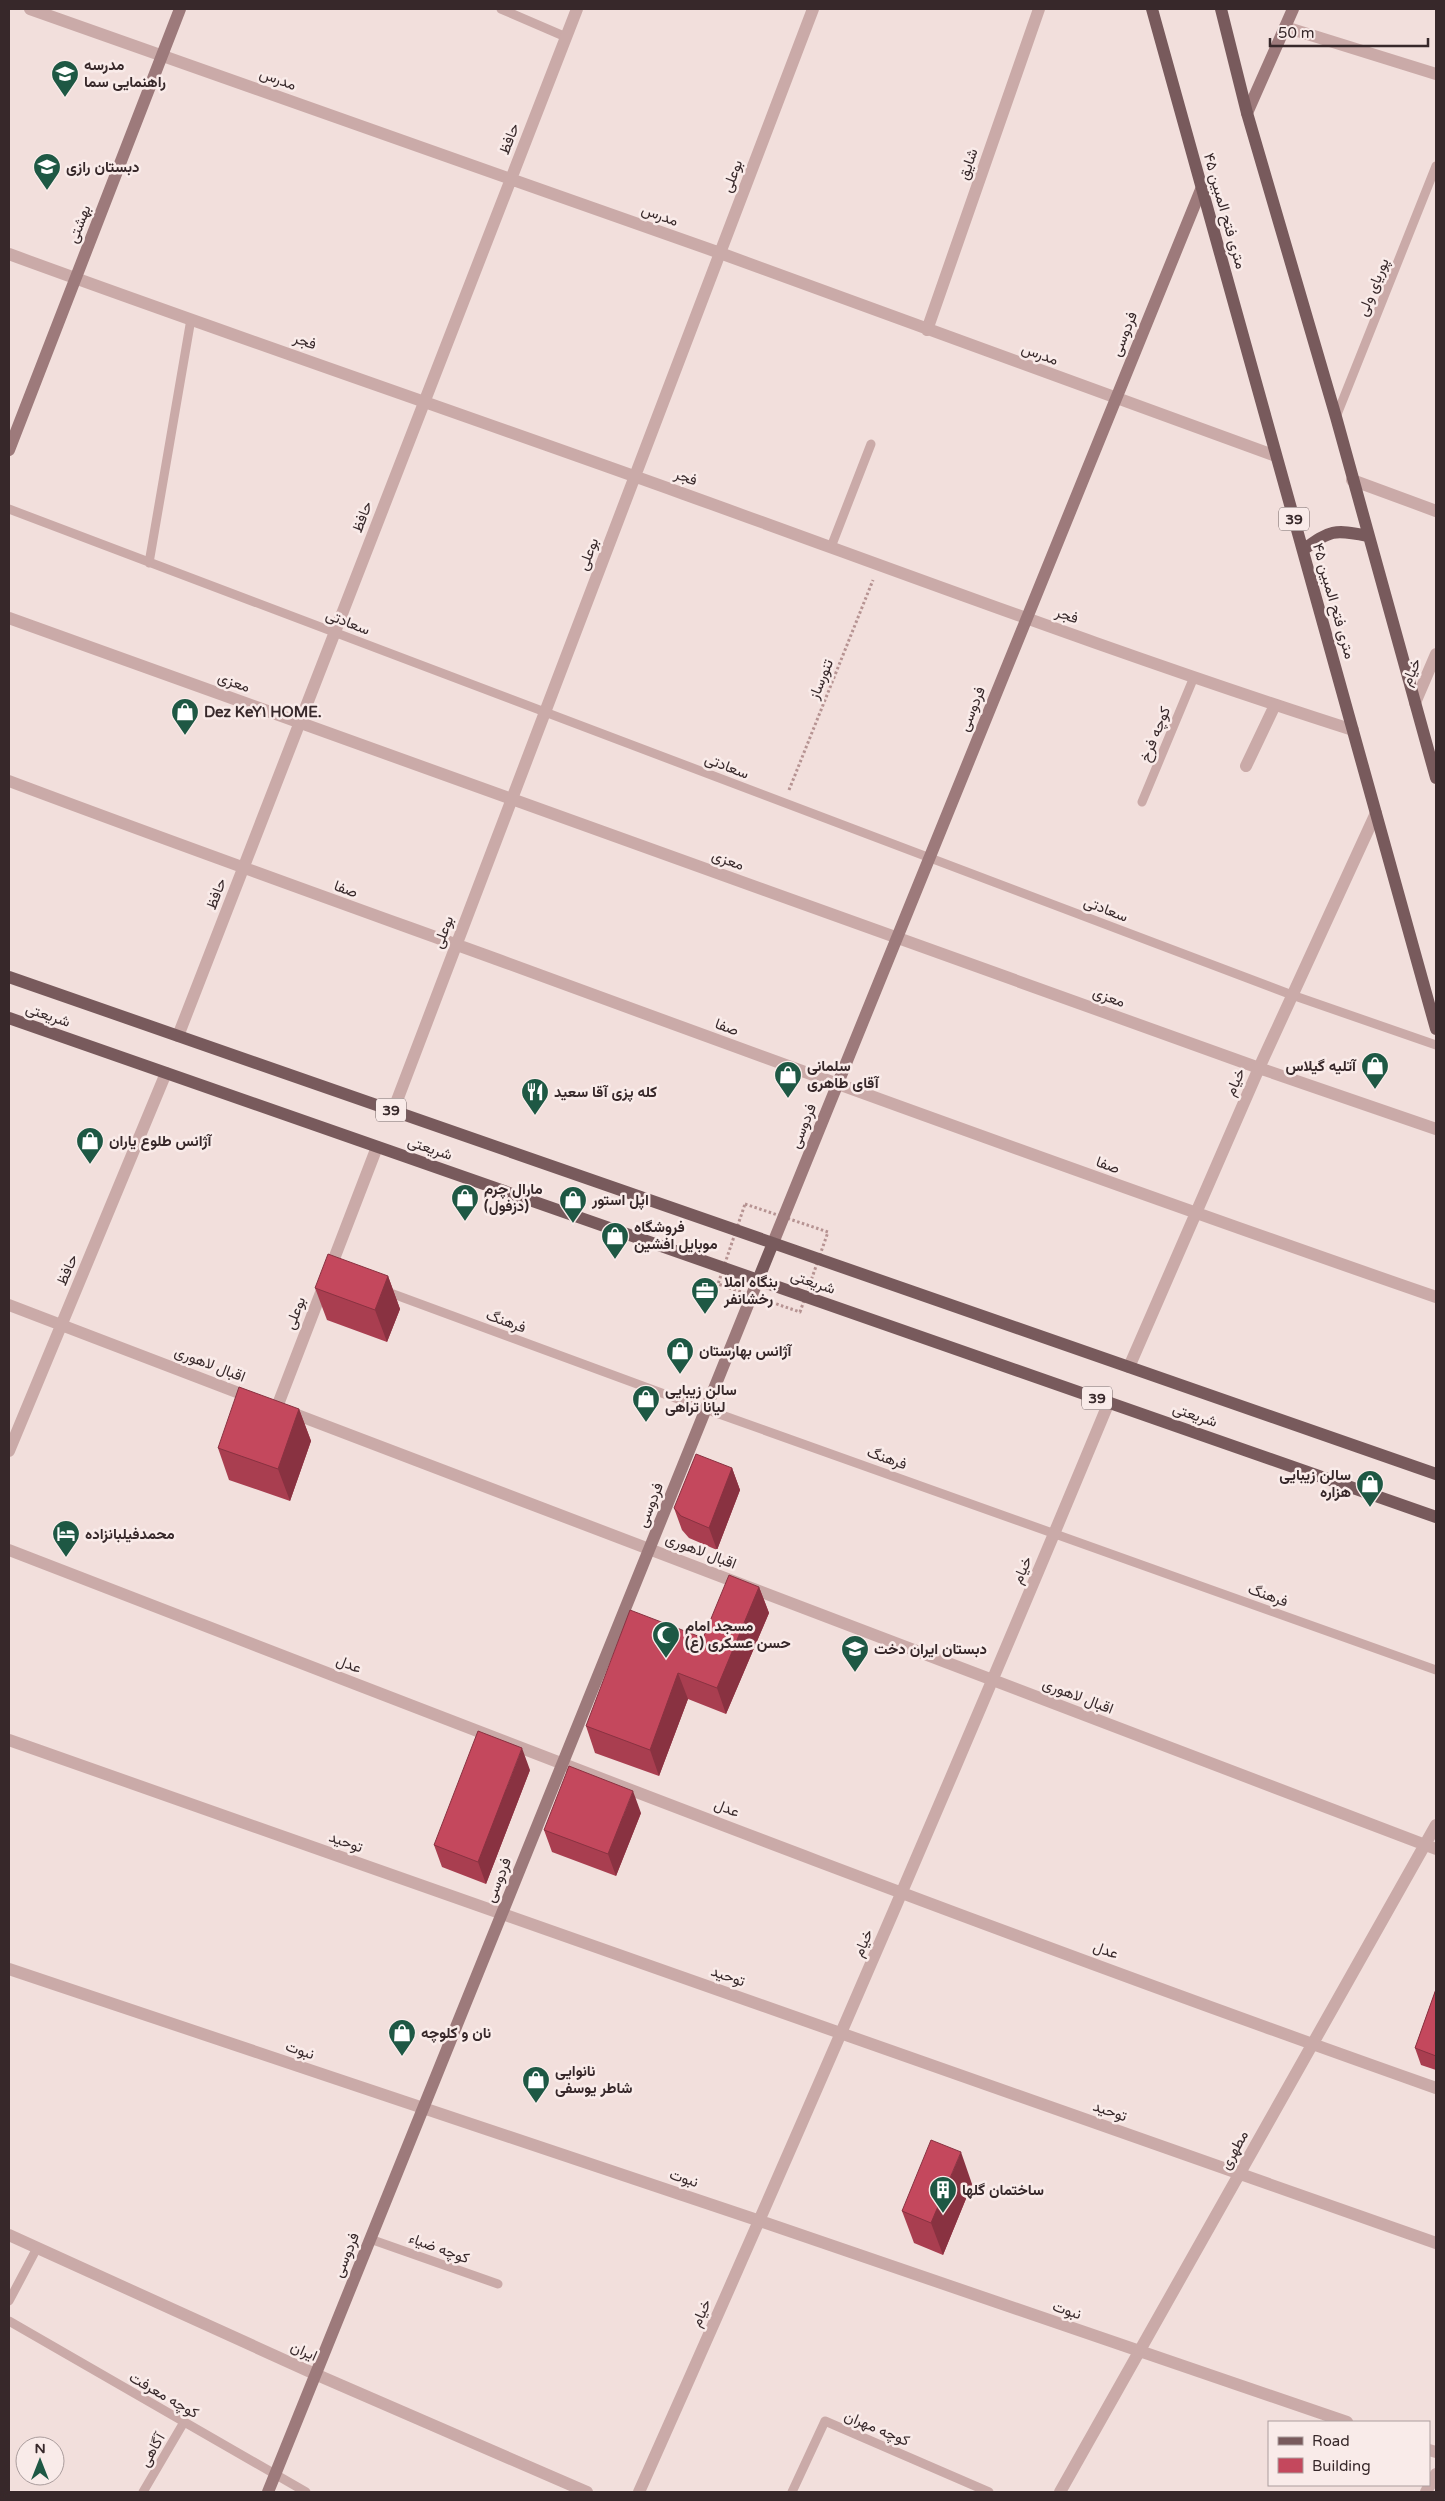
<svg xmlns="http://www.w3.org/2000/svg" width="1445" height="2501" viewBox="0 0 1445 2501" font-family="'Varela Round',Vazirmatn,sans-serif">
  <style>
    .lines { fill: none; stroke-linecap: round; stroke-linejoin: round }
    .path { stroke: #b69392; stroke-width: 3; stroke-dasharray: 2.5 2.5; stroke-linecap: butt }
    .lane { stroke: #caaaa8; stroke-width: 9 }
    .street { stroke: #caaaa8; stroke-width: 12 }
    .secondary { stroke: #9d7a7b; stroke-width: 12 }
    .primary { stroke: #785a5c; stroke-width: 12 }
    .wall { fill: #a93e50 }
    .shaded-wall { fill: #893241 }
    .building { fill: #c4485d; stroke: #893241 }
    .labels { text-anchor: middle; stroke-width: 5; stroke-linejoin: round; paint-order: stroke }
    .shield { fill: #f9ebe9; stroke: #716263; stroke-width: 1 }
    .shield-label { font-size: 14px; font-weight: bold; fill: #37282a }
    .poi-label { font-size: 15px; font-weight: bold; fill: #37282a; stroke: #f9ebe9; text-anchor: start }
    .street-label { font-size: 15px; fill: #37282a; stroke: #f9ebe9 }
  </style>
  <rect width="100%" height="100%" fill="#f2dfdc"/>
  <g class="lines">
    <path class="path" d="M789 790 873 580
      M745 1204 828 1232 800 1312 718 1284Z"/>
    <path class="lane" d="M501 9 566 37
      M1336 417 1436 166
      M9 509 1292 995 1436 1045
      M831 547 871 444
      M149 563 191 319
      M1142 802 1194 677
      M385 1291 705 1409 1436 1670
      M370 2239 498 2284
      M9 2301 37 2248
      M9 2321 306 2492
      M143 2492 184 2422
      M792 2492 825 2421 989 2492"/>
    <path class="street" d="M30 9 720 253 1276 456
      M1285 27 1436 74
      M9 254C233 336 459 413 684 494 906 574 1128 658 1353 730
      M927 330 1039 9
      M1352 480 1436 511
      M9 618 1259 1068 1436 1129
      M1415 703 1436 654
      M1246 766 1275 705
      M9 781C171 842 333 900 496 959 809 1074 1121 1188 1436 1297
      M178 1036 577 9
      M393 1111 813 9
      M9 1305 252 1398
      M1129 1367 1259 1068 1376 813
      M277 1407 377 1147
      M287 1411 1436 1849
      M9 1451 166 1073
      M9 1550C483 1733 957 1919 1436 2088
      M9 1740 1436 2243
      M9 1969 760 2221 1347 2422
      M9 2235 315 2374 587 2492
      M1429 2450 1436 2452
      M639 2492C800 2131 957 1768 1109 1402
      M1060 2492 1436 1825
      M1426 2492 1436 2474"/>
    <path class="secondary" d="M1247 113 1293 9
      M9 450 180 9
      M773 1243 1202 187
      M268 2492 758 1280"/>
    <path class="primary" d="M1152 9 1436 1029
      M1221 9 1247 113 1336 417 1436 778
      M1303 550C1330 530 1334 529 1368 536
      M9 977 1436 1474
      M9 1018 1436 1517
      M758 1280 773 1243"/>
  </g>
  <path class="wall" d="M388 1276 400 1309 387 1342 327 1320 315 1288Z
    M299 1409 311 1441 290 1501 229 1480 218 1448Z
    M732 1468 740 1490 717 1550 689 1538 682 1530 674 1508Z
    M759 1587 769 1613 726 1714 688 1699 659 1776 595 1753 586 1726 703 1638Z
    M530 1770 486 1884 442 1867 434 1845Z
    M641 1813 616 1876 552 1852 544 1830Z
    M1436 1989V2070L1421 2065 1415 2048Z
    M972 2184 943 2255 914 2243 902 2211Z"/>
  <path class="shaded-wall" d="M388 1276 400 1309 387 1342 375 1310Z
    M299 1409 311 1441 290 1501 278 1469Z
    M732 1468 740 1490 717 1550 709 1528Z
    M759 1587 769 1613 726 1714 717 1688Z
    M678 1673 688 1699 659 1776 650 1750Z
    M522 1748 530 1770 486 1884 478 1862Z
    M633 1791 641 1813 616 1876 608 1854Z
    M961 2152 972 2184 943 2255 931 2223Z"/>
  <path class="building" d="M328 1254 388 1276 375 1310 315 1288Z
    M239 1387 299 1409 278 1469 218 1448Z
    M696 1454 732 1468 709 1528 681 1516 674 1508Z
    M729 1575 759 1587 717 1688 678 1673 650 1750 586 1726 630 1610 703 1638Z
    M478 1731 522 1748 478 1862 434 1845Z
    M569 1766 633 1791 608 1854 544 1830Z
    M1436 1989V2056L1415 2048Z
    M931 2140 961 2152 931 2223 902 2211Z"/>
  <defs>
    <symbol id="school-pin" viewBox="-11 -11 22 30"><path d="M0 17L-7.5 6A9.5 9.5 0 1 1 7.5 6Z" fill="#1e5844" stroke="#f9ebe9"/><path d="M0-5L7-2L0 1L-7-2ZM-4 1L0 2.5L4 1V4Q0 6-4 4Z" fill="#fff"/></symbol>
    <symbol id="shop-pin" viewBox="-11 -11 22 30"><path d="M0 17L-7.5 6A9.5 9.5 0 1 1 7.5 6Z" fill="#1e5844" stroke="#f9ebe9"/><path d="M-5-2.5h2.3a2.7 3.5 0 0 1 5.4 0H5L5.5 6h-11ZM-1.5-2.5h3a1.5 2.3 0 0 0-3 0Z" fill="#fff"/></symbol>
    <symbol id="restaurant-pin" viewBox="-11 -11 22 30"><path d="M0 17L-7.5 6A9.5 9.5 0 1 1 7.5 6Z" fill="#1e5844" stroke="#f9ebe9"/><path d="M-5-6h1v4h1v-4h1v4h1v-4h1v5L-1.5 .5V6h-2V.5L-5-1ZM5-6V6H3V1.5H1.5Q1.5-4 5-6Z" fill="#fff"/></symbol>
    <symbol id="office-pin" viewBox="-11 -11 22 30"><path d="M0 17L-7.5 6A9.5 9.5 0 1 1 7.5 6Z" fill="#1e5844" stroke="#f9ebe9"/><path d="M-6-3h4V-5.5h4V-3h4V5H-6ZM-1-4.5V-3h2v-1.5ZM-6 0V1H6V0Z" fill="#fff"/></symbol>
    <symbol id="hotel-pin" viewBox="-11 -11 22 30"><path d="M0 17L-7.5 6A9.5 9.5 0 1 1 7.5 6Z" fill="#1e5844" stroke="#f9ebe9"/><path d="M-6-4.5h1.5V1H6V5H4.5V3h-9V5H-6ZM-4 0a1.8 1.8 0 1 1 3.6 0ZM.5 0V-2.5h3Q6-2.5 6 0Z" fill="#fff"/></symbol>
    <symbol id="mosque-pin" viewBox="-11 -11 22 30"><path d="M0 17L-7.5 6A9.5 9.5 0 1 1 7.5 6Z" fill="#1e5844" stroke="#f9ebe9"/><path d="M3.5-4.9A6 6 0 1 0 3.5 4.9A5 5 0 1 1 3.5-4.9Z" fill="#fff"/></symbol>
    <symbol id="building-pin" viewBox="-11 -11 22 30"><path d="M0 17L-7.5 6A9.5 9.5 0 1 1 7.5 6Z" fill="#1e5844" stroke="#f9ebe9"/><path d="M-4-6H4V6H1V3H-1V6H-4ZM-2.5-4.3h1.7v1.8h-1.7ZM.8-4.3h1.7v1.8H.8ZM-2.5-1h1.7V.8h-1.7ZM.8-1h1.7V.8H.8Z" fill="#fff"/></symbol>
  </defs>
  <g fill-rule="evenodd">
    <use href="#school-pin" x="49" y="58" width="32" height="43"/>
    <use href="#school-pin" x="31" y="151" width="32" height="43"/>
    <use href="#shop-pin" x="169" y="696" width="32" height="43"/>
    <use href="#shop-pin" x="1359" y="1050" width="32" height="43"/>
    <use href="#shop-pin" x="772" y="1059" width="32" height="43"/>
    <use href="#restaurant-pin" x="519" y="1076" width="32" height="43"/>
    <use href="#shop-pin" x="74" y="1125" width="32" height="43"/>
    <use href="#shop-pin" x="449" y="1182" width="32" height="43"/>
    <use href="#shop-pin" x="557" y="1184" width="32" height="43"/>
    <use href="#shop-pin" x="599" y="1220" width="32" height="43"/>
    <use href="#office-pin" x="689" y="1275" width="32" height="43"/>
    <use href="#shop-pin" x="664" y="1335" width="32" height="43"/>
    <use href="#shop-pin" x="630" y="1383" width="32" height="43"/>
    <use href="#shop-pin" x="1354" y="1468" width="32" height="43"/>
    <use href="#hotel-pin" x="50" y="1518" width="32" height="43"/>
    <use href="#mosque-pin" x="650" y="1619" width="32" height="43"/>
    <use href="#school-pin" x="839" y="1633" width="32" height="43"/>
    <use href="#shop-pin" x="386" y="2017" width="32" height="43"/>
    <use href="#shop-pin" x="520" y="2064" width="32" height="43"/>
    <use href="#building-pin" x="927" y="2174" width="32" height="43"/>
  </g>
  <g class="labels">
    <g class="shield">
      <rect x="1279" y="507.5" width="30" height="23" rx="4"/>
      <rect x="376" y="1098.5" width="30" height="23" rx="4"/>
      <rect x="1082" y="1386.5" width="30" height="23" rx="4"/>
    </g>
    <g class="shield-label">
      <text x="1294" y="524">39</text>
      <text x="391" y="1115">39</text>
      <text x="1097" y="1403">39</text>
    </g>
    <g class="poi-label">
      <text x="84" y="70">مدرسه<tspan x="84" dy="17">راهنمایی سما</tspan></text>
      <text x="66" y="172">دبستان رازی</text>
      <text x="204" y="717">Dez KeY۱ HOME.</text>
      <text x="807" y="1071">سلمانی<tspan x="807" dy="17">آقای طاهری</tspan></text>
      <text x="1356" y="1071" text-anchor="end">آتلیه گیلاس</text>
      <text x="554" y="1097">کله پزی آقا سعید</text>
      <text x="109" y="1146">آژانس طلوع یاران</text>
      <text x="484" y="1194">مارال چرم<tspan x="484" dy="17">(دزفول)</tspan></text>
      <text x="592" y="1205">اپل استور</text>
      <text x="634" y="1232">فروشگاه<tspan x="634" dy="17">موبایل افشین</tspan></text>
      <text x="724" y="1287">بنگاه املا<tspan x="724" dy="17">رخشانفر</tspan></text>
      <text x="699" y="1356">آژانس بهارستان</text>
      <text x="665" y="1395">سالن زیبایی<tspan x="665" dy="17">لیانا تراهی</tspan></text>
      <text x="1351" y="1480" text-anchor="end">سالن زیبایی<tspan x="1351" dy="17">هزاره</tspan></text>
      <text x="85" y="1539">محمدفيلبانزاده</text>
      <text x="685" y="1631">مسجد امام<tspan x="685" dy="17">حسن عسکری (ع)</tspan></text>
      <text x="874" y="1654">دبستان ایران دخت</text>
      <text x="421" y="2038">نان و کلوچه</text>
      <text x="555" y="2076">نانوایی<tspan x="555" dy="17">شاطر یوسفی</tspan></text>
      <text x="962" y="2195">ساختمان گلها</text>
    </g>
    <g class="street-label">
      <text transform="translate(278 79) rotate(20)" y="5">مدرس</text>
      <text transform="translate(509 139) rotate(-69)" y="5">حافظ</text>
      <text transform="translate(968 164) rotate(-71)" y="5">شایق</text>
      <text transform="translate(732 176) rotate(-69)" y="5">بوعلی</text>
      <text transform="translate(1225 211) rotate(74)" y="5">۴۵ متری فتح المبین</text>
      <text transform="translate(660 215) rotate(20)" y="5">مدرس</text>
      <text transform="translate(79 224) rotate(-69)" y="5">بهشتی</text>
      <text transform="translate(1373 287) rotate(-68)" y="5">پوریای ولی</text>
      <text transform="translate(1124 334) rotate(-68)" y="5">فردوسی</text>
      <text transform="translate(305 341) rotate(19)" y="5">فجر</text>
      <text transform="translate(1040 354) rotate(20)" y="5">مدرس</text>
      <text transform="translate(686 477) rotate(20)" y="5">فجر</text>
      <text transform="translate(362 517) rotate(-69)" y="5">حافظ</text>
      <text transform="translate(588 554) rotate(-69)" y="5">بوعلی</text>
      <text transform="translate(1334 601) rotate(74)" y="5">۴۵ متری فتح المبین</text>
      <text transform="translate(1067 615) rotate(19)" y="5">فجر</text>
      <text transform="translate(348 622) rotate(21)" y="5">سعادتی</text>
      <text transform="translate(1411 672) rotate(-67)" y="5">خیام</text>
      <text transform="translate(821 679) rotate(-68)" y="5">تنورساز</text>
      <text transform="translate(234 682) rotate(20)" y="5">معزی</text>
      <text transform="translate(972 709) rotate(-68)" y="5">فردوسی</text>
      <text transform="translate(1155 734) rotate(-68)" y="5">کوچه فرخ</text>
      <text transform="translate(727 766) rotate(21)" y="5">سعادتی</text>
      <text transform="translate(728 860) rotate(20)" y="5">معزی</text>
      <text transform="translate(346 889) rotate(20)" y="5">صفا</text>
      <text transform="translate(216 894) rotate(-69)" y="5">حافظ</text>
      <text transform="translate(1106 909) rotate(21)" y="5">سعادتی</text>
      <text transform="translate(443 932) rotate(-69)" y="5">بوعلی</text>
      <text transform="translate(1109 997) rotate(20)" y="5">معزی</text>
      <text transform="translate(48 1015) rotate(19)" y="5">شریعتی</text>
      <text transform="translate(727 1027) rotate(20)" y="5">صفا</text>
      <text transform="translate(1235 1082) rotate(-66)" y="5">خیام</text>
      <text transform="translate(803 1126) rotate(-68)" y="5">فردوسی</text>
      <text transform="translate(430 1148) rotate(19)" y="5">شریعتی</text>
      <text transform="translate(1108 1165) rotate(20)" y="5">صفا</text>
      <text transform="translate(67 1270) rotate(-67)" y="5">حافظ</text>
      <text transform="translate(813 1282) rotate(19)" y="5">شریعتی</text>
      <text transform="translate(295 1313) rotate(-69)" y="5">بوعلی</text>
      <text transform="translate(506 1321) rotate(20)" y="5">فرهنگ</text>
      <text transform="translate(210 1364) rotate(21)" y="5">اقبال لاهوری</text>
      <text transform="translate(1195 1415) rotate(19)" y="5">شریعتی</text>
      <text transform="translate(887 1458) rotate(19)" y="5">فرهنگ</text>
      <text transform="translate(650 1505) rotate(-68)" y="5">فردوسی</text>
      <text transform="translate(701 1551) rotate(21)" y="5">اقبال لاهوری</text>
      <text transform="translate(1022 1570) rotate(-67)" y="5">خیام</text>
      <text transform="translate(1268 1595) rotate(20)" y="5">فرهنگ</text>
      <text transform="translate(349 1664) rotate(21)" y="5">عدل</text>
      <text transform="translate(1078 1696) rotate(21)" y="5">اقبال لاهوری</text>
      <text transform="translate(727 1808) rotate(21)" y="5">عدل</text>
      <text transform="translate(346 1842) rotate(20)" y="5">توحید</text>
      <text transform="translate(498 1880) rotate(-68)" y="5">فردوسی</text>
      <text transform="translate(863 1943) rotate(-67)" y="5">خیام</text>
      <text transform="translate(1106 1950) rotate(20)" y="5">عدل</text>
      <text transform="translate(728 1976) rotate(19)" y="5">توحید</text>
      <text transform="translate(300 2050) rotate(19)" y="5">نبوت</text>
      <text transform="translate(1110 2111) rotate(19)" y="5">توحید</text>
      <text transform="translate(1234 2150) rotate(-61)" y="5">مطهری</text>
      <text transform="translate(684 2178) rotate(18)" y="5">نبوت</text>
      <text transform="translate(439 2248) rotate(20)" y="5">کوچه ضیاء</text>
      <text transform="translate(346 2255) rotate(-68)" y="5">فردوسی</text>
      <text transform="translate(1067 2310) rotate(19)" y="5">نبوت</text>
      <text transform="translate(701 2313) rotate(-66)" y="5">خیام</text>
      <text transform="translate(304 2351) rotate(24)" y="5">ایران</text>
      <text transform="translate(164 2395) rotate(30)" y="5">کوچه معرفت</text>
      <text transform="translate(877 2428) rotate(23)" y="5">کوچه مهران</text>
      <text transform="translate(152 2450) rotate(-60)" y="5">آگاهی</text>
    </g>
  </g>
  <rect width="1445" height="2501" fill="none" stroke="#37282a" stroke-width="20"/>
  <rect x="1268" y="2421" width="162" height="65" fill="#f9ebe9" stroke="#ab9d9d"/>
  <rect x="1278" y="2437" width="25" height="8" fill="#785a5c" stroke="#ab9d9d"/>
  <text x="1312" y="2446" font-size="15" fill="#37282a">Road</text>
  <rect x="1278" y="2458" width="25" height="15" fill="#c4485d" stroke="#ab9d9d"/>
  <text x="1312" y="2471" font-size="15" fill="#37282a">Building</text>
  <g transform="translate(40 2461)"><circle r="24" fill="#f9ebe9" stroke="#ab9d9d"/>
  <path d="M0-4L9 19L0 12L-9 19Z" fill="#1e5844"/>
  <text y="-8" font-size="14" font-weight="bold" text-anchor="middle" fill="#37282a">N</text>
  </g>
  <path d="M1270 38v8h158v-8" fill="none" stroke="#37282a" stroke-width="2.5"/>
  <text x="1278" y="38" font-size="15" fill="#37282a" stroke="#f9ebe9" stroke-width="4" paint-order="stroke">50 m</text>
</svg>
